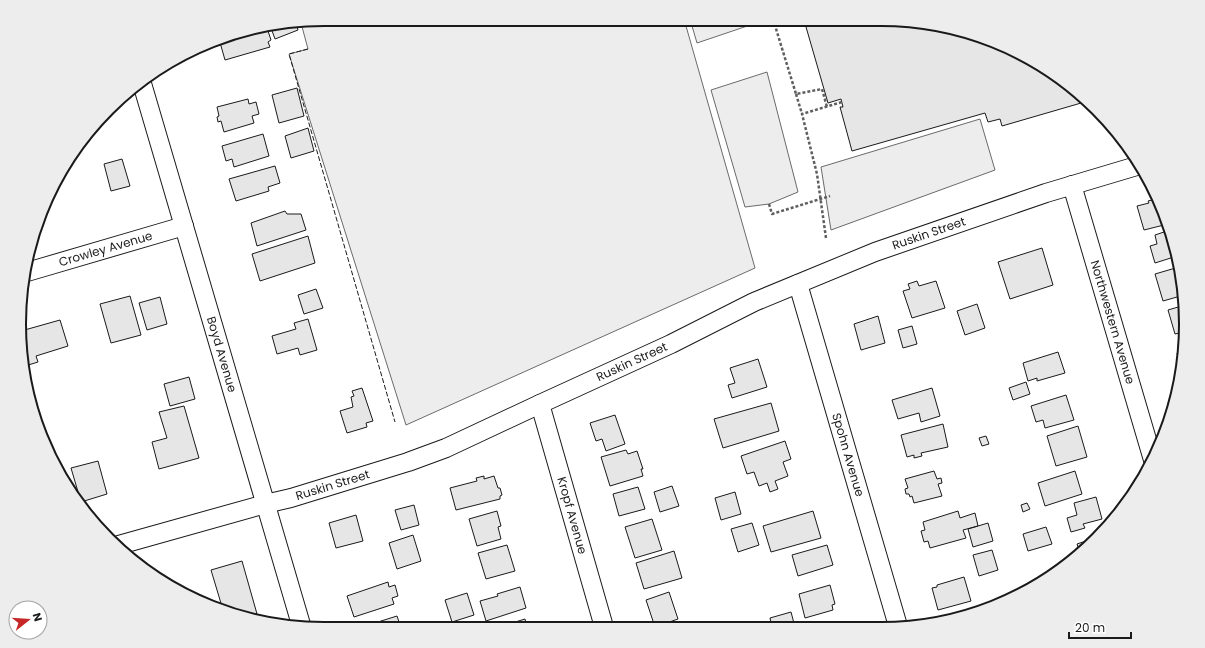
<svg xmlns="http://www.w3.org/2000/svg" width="1205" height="648" viewBox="0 0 1205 648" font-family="Poppins,sans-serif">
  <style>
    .built { fill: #ededed; stroke: #6a6a6a }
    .building { fill: #e6e6e6; stroke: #1a1a1a }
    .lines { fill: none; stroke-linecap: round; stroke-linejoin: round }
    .street-casing { stroke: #1a1a1a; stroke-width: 20 }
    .path { stroke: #5f5f5f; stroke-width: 2.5; stroke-dasharray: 3 2; stroke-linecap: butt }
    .street { stroke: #fff; stroke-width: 18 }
    .fence { stroke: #1a1a1a; stroke-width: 1; stroke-dasharray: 5 2; stroke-linecap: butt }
    .labels { text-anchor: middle; stroke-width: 3; stroke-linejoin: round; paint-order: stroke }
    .street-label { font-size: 12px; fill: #1a1a1a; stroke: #fff }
    .rim { fill: none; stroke: #1a1a1a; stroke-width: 2 }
  </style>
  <rect width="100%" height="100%" fill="#fff"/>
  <path class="built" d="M324 19H684L755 268 406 425 289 54 308 49 301 23Z
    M690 19H768L697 43Z
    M767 72 798 192 769 204 745 207 711 90Z
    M980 119 995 170 831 230 821 167Z"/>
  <path class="building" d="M804 20H901L960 29 1033 60 1082 95 1088 101 1002 126 1000 119 988 122 985 113 852 151 840 107H843L841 99 828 103Z
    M296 24 298 30 275 39 271 28Z
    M267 28 271 40 268 42 270 47 225 60 219 39 226 35Z
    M297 88 304 116 279 123 272 95Z
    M248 99 249 104 256 102 259 114 252 116 254 123 224 132 221 121 218 122 217 117 219 116 217 107Z
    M308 128 314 151 291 158 285 136Z
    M263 134 269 156 234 167 232 159 226 161 222 146Z
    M122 159 130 186 111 191 104 164Z
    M275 166 280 183 268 187 269 191 236 201 229 179Z
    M1156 199 1157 201 1159 200 1168 224 1144 230 1137 206 1149 203 1148 201Z
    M285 211 287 214H301L306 230 257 246 251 223Z
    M1170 230 1176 245 1177 256 1155 263 1150 246 1157 244 1155 235Z
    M308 236 315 263 260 281 252 254Z
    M1042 248 1053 285 1010 299 998 262Z
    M1179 267 1184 295 1163 301 1155 274Z
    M917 281 919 286 936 281 945 308 912 318 903 291 910 289 908 284Z
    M316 289 323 308 304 314 298 295Z
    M130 296 141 335 111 343 100 304Z
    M160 297 167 324 147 330 139 303Z
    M977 304 985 328 965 335 957 311Z
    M1185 305 1184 332 1175 334 1168 310Z
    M878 316 885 343 861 350 854 324Z
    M308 319 317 350 300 355 298 348 277 354 272 336 296 329 294 323Z
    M60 320 68 346 36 356 38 362 25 366 20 344 21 331Z
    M912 326 917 344 903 348 898 330Z
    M1184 344 1183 364 1181 370 1177 353 1179 352 1178 345Z
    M1058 352 1065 373 1037 381V378L1028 381 1023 363Z
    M758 359 767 387 732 398 728 385 735 383 730 368Z
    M189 377 195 399 170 406 164 384Z
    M1026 382 1030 394 1013 400 1009 388Z
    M362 388 373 421 366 423 367 427 347 433 340 411 353 407 351 397 354 396 352 391Z
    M932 388 940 416 921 422 919 413 898 419 892 400Z
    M1066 395 1074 420 1045 428 1043 420 1036 422 1031 406Z
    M771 403 779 431 723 448 714 419Z
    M184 406 199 458 159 469 152 442 167 438 159 412Z
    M615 415 625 444 606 451 602 439 596 441 590 423Z
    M943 424 948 447 921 453 922 456 914 458V455L907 457 901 435Z
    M1078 426 1087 457 1056 466 1047 436Z
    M986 436 989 444 982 446 979 438Z
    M785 441 791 459 783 462 788 476 775 481 778 489 770 492 767 483 759 486 754 472 747 474 741 456Z
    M626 450 628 454 637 451 643 469H641L643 476 610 486 601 457Z
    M98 461 107 494 81 502 71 468Z
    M934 471 937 479 941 478 942 483 938 484 942 496 914 503 912 496 910 497 909 494H906L905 489 908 488 905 479Z
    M1075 471 1082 494 1045 506 1038 483Z
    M484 476V479L494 476 498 488H500L502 495 500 496V499L456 510 450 488 477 481 476 478Z
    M672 486 679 506 660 512 654 492Z
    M638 487 645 509 619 516 613 494Z
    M735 492 741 514 721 520 715 498Z
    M1096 497 1102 519 1083 524 1085 528 1071 532 1067 518 1077 515 1074 503Z
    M1027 503 1030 509 1023 512 1021 505Z
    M414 505 419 525 401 530 395 510Z
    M497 511 501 526 498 527 501 539 477 546 469 519Z
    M813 511 821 538 771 552 763 526Z
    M958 511 960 518 975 513 978 526 963 530 966 538 930 548 928 541 924 542 921 531 925 530 923 522Z
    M356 515 363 541 336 548 329 523Z
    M652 519 662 550 635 558 625 527Z
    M752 523 759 545 738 552 731 529Z
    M988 523 993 541 973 547 968 529Z
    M1046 527 1052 544 1028 551 1023 534Z
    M413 535 421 561 397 569 389 543Z
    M1098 537 1097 540 1080 553 1077 544Z
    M507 545 515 571 486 579 478 553Z
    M827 545 833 565 798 576 792 555Z
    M992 550 998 570 979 576 973 555Z
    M674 551 682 578 644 589 636 563Z
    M242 561 257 614 243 618 223 610 211 570Z
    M964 577 971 601 938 610 932 588 937 587V585Z
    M388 582 389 587 395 585 398 596 392 598 394 604 354 617 347 596Z
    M830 585 835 604 832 605 833 610 805 618 799 594Z
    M520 587 526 608 486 621 480 601 498 596 497 594Z
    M669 592 678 619 655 627 646 600Z
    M467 593 474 615 452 622 445 600Z
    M988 607 989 608 979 613 944 621 943 620Z
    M791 612 795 627H772L770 618Z
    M397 616 401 628H363L362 627Z
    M525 619 527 628H499V627Z"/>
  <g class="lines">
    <defs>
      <g id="street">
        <path id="s1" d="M141 80 302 628"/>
        <path id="s2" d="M1072 185 1153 460"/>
        <path id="s3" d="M27 272 184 226"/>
        <path id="s4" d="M798 284 898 626"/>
        <path id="s5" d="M540 404 604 627"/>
        <path id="s6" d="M119 545 265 504 291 498 408 462 446 448 540 404 671 344 754 302 875 252 1046 193 1140 165"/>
      </g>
    </defs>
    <use href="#street" class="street-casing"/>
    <path class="path" d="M773 19 796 94 822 89 827 107
      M796 94 802 114
      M769 204 772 214 830 196
      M826 238 817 174 802 114 842 102"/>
    <use href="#street" class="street"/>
    <path class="fence" d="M308 49 289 54 395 422"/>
  </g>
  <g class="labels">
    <g class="street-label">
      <text dy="4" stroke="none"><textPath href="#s6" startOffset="870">Ruskin Street</textPath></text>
      <text dy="4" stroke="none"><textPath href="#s3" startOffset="82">Crowley Avenue</textPath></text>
      <text dy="4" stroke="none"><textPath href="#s2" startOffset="143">Northwestern Avenue</textPath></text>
      <text dy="4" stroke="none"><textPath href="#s1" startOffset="286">Boyd Avenue</textPath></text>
      <text dy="4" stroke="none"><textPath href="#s6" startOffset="546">Ruskin Street</textPath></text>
      <text dy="4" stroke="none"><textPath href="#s4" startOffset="178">Spohn Avenue</textPath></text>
      <text dy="4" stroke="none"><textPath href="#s6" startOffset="222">Ruskin Street</textPath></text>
      <text dy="4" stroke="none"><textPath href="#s5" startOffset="116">Kropf Avenue</textPath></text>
    </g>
  </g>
  <path d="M0 0H1205V648H0ZM324 26H881A298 298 0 0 1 1179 324V324A298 298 0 0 1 881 622H324A298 298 0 0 1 26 324V324A298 298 0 0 1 324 26Z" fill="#ededed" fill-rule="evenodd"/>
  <path class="rim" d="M324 26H881A298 298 0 0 1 1179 324V324A298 298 0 0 1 881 622H324A298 298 0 0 1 26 324V324A298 298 0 0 1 324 26Z"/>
  <g transform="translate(28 620) rotate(73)"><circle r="19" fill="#ffffff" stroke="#a3a3a3"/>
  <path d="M0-3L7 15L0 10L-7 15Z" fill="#c62828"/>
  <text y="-6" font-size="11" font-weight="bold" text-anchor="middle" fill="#1a1a1a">N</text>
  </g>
  <path d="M1069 632v6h62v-6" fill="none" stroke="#1a1a1a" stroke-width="2"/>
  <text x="1075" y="632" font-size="12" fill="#1a1a1a" stroke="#ffffff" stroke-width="3" paint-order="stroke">20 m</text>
</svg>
